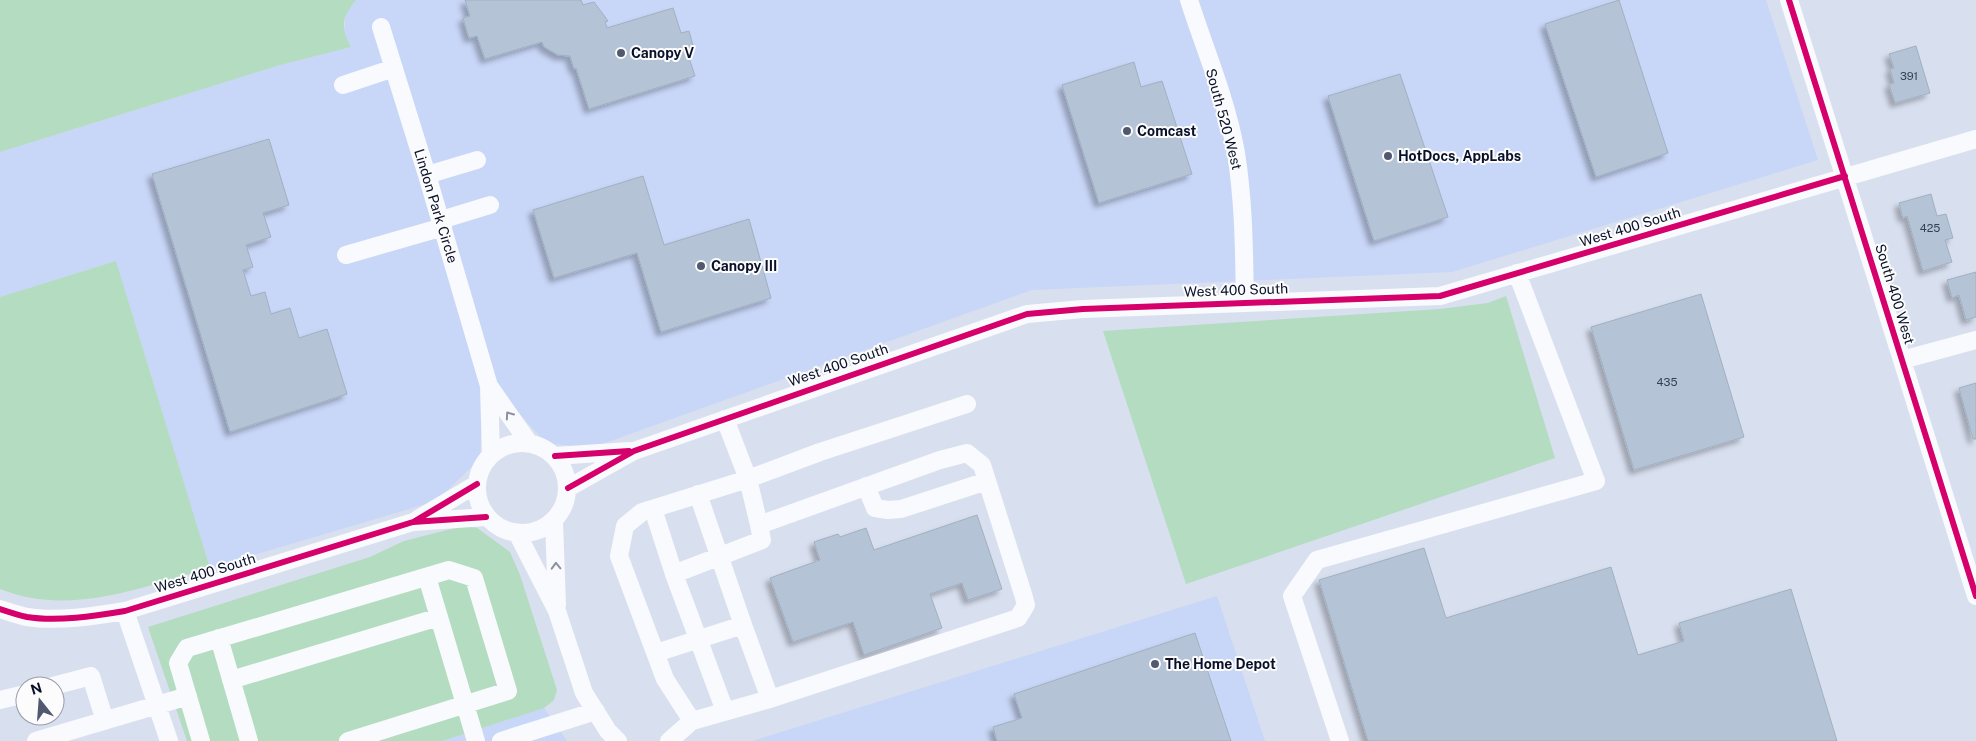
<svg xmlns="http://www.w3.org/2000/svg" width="1976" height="741" viewBox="0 0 1976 741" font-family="'Public Sans',sans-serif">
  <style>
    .built { fill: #c8d6f7 }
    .green { fill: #b3dcc0 }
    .building { fill: #b4c3d5; stroke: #a0b0c1; filter: url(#shadow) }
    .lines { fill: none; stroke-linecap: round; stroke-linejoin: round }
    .minor { stroke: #f9fafd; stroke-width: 18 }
    .cycleway-casing { stroke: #fcfcfc; stroke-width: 9 }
    .cycleway { stroke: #d6006c; stroke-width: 6 }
    .oneway { stroke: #8d919e }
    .poi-dot { fill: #51596f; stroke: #fcfcfc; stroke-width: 2 }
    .labels { text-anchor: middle; stroke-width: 4; stroke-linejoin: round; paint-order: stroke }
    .number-label { font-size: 11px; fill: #343e55 }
    .poi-label { font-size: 14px; font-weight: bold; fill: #09112a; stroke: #fcfcfc; text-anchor: start }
    .street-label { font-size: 14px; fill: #09112a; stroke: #fcfcfc }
  </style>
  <defs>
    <filter id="shadow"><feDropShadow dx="-4.5" dy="4.5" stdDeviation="2.5" flood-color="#0004"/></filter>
  </defs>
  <rect width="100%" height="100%" fill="#d8dfef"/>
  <path class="built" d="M356 0H1766L1818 160 1452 272 1032 290 591 448 546 443 515 409 482 419 480 459 436 501 210 568 116 261 0 297V152L280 65 351 47 344 34 346 13Z
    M1217 596 1265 741H752Z
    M544 708 567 741H442Z"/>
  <path class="green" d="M0 0H356C342 17 340 27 351 47L280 65 0 152Z
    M116 261 210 568C142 587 70 617 0 589V297Z
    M1506 296 1555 458 1186 584 1103 331 1440 309 1488 303Z
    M463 526 477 528 510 552 520 575 557 690 554 700 544 708 442 741H187L148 627 370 557 404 541Z"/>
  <path class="building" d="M465 0H581L583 5 594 2 608 21 605 22 607 28 673 8 681 33 689 31 694 49 687 52 695 76 589 109 576 68 574 69 570 56 558 55 544 47 542 42 485 59 477 36 469 38 463 18 470 16Z
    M1619 0 1668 153 1596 177 1545 24Z
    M1916 46 1930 93 1895 103 1889 84 1894 83 1890 69 1894 68 1889 54Z
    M1134 62 1141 87 1162 81 1192 174 1099 203 1062 85Z
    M1400 74 1448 217 1374 241 1328 96Z
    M269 139 289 205 263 213 271 237 246 245 253 267 243 270 251 296 265 292 271 314 290 308 299 338 327 329 347 394 230 432 152 174Z
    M643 176 664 245 749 219 771 298 661 332 637 253 554 278 533 210Z
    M1931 194 1937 216 1946 214 1953 238 1945 240 1952 262 1923 271 1907 216 1903 218 1899 203Z
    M1976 272V317L1966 320 1959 295 1952 298 1947 280Z
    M1701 294 1744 437 1634 470 1591 327Z
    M1976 383V439H1973L1959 388Z
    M977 515 1002 589 968 600 962 583 930 594 942 628 864 655 853 622 793 642 770 578 820 560 814 542 838 534 840 537 866 528 874 550Z
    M1424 548 1446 618 1611 567 1638 655 1684 641 1679 623 1791 589 1837 741H1368L1319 580Z
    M1195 633 1231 741H997L993 727 1022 718 1014 694Z"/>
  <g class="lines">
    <path class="minor" d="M1189 0C1205 50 1227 101 1236 153 1244 203 1244 252 1245 302
      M1789 0 1976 596
      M381 27 427 175 489 386 491 455
      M343 85 394 68
      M427 175 477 160
      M441 220 490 205
      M346 255 443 227
      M1902 360 1976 340
      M489 386 529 443
      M725 419 748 479 642 512 625 526 619 556 665 679 692 721 770 699 1018 618 1026 605 1023 594 982 465 967 453 940 460 759 525 748 479 820 452 967 404
      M477 488a45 45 0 1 1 90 0a45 45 0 1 1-90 0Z
      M555 456 629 451
      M866 486 875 508 888 510 901 509 987 481
      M568 488 634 451 1027 314 1083 309 1440 296 1976 139
      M653 509 674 574 762 540 759 525
      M418 519 477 484
      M554 521 557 605
      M517 533 557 611 584 693 608 731 618 741
      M674 574 725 711
      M427 577 476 741
      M0 609C9 612 18 615 27 617 57 622 95 616 125 611L413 522 486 517
      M125 611 169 741
      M743 625 770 699
      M219 638 249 741
      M656 653 743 625 698 494
      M231 680 439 617
      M53 686 91 676 105 721
      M0 700 25 694
      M36 741 188 696
      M201 741 178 663 187 648 449 570 474 578 508 691 348 741
      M501 741 596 711
      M669 741 692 721
      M1340 741 1292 596 1317 560 1596 481 1517 273"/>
    <defs>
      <path id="cycleway" d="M1789 0 1976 596
        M555 456 629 451
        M568 488 634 451 1027 314 1083 309 1440 296 1845 176
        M415 521 477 484
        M0 609C9 612 18 615 27 617 57 622 95 616 125 611L413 522 486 517"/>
    </defs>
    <use href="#cycleway" class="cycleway-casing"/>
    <use href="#cycleway" class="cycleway"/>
  </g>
  <defs><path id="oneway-chevron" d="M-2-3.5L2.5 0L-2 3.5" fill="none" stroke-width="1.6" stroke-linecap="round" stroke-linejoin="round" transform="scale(1.25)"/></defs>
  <g class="oneway">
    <use href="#oneway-chevron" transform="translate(509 415) rotate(-125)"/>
    <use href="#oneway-chevron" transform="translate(556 566) rotate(-92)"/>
  </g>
  <g class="poi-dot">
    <circle cx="621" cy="53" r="5"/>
    <circle cx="1127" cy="131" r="5"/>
    <circle cx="1388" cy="156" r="5"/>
    <circle cx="701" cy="266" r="5"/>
    <circle cx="1155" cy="664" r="5"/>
  </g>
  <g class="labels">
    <g class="number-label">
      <text x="1909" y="80">391</text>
      <text x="1930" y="232">425</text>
      <text x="1667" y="386">435</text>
    </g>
    <g class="poi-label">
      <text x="631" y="58">Canopy V</text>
      <text x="1137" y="136">Comcast</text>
      <text x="1398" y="161">HotDocs, AppLabs</text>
      <text x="711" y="271">Canopy III</text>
      <text x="1165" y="669">The Home Depot</text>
    </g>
    <g class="street-label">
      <text transform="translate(1224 119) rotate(75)" y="5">South 520 West</text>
      <text transform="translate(436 206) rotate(73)" y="5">Lindon Park Circle</text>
      <text transform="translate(1630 227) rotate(-17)" y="5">West 400 South</text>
      <text transform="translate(1236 290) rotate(-2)" y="5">West 400 South</text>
      <text transform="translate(1895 294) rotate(73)" y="5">South 400 West</text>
      <text transform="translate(838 365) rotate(-19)" y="5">West 400 South</text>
      <text transform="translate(205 573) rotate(-17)" y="5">West 400 South</text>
    </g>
  </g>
  <g transform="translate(40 701) rotate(343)"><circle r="24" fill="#fcfcfc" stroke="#9b9ea8"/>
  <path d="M0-4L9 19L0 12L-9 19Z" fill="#51596f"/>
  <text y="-8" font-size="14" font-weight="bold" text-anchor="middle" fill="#09112a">N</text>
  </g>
</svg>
